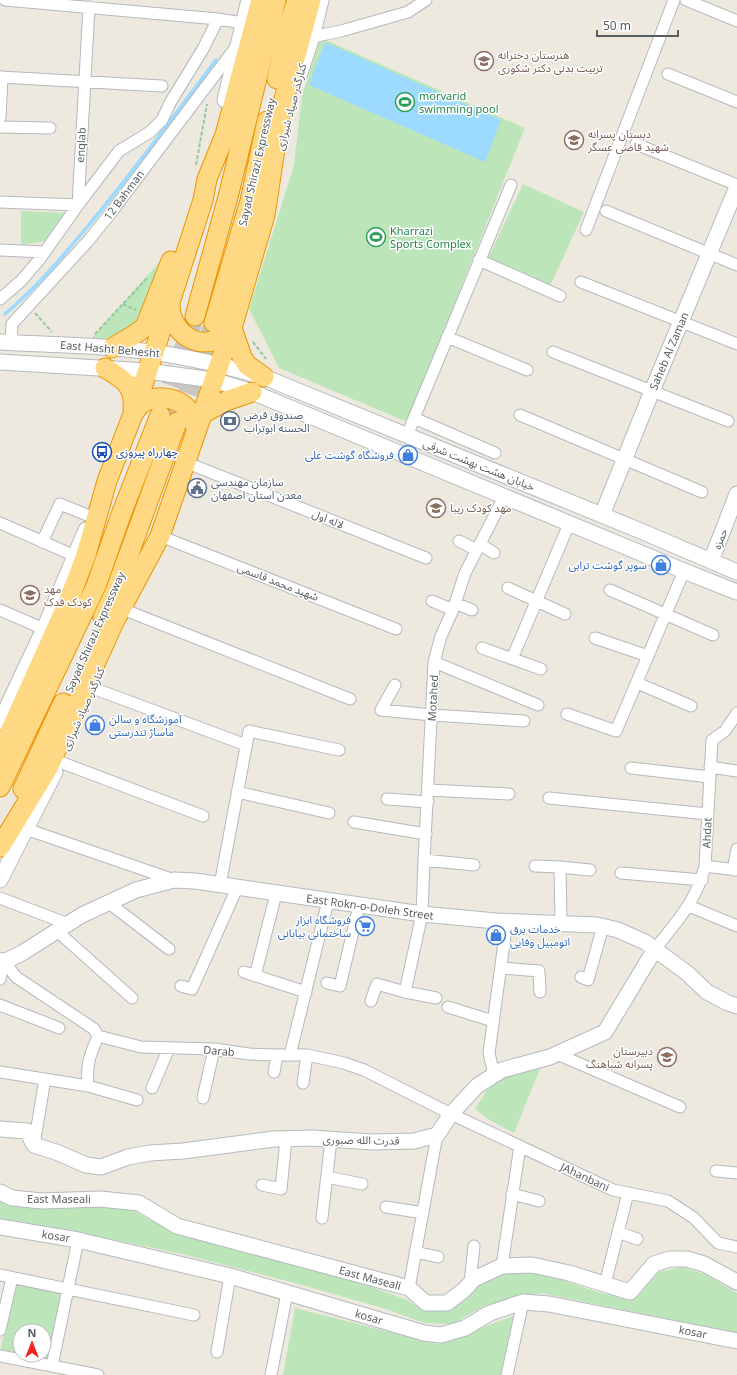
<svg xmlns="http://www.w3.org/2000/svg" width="737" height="1375" viewBox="0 0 737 1375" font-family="'Noto Sans','Noto Sans Arabic',sans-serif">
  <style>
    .green { fill: #bce6b9; fill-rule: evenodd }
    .water { fill: #9ddaff }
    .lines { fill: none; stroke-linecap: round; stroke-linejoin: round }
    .stream { stroke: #9ddaff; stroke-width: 3.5 }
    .highway-tunnel { stroke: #c8c6c0; stroke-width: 19; stroke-dasharray: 19 10; stroke-linecap: butt }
    .street-casing { stroke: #b5b8bd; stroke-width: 13 }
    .secondary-casing { stroke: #b5babf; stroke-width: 17 }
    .highway-casing { stroke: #ec9400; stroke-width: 21 }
    .path { stroke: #92c89e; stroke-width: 2; stroke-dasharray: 4 2; stroke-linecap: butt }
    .street { stroke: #fff; stroke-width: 11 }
    .secondary { stroke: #fff; stroke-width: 15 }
    .highway { stroke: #ffd884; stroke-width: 19 }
    .labels { text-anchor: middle; stroke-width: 3; stroke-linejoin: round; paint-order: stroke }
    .education-label { font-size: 11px; fill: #785e54; stroke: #fff; text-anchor: start }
    .leisure-label { font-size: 11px; fill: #27864d; stroke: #fff; text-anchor: start }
    .street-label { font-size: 11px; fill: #585d61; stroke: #fff }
    .service-label { font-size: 11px; fill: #4e5e75; stroke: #fff; text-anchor: start }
    .transit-label { font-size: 11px; fill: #164399; stroke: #fff; text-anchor: start }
    .shop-label { font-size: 11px; fill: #366cbe; stroke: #fff; text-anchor: end }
  </style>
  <rect width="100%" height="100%" fill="#ede9df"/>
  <path class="green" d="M321 38 525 128 407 422 279 368 249 309 294 165 302 95Z
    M523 184 584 212 550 286 488 258Z
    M21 211 67 213 45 241 21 245Z
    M170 250V256L143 324 120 338 91 339Z
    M541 1066 514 1133 491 1121 475 1109 494 1079Z
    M0 1200 8 1204 51 1209 90 1205 132 1209 149 1220 204 1239 279 1261 356 1281 407 1300 422 1309 446 1310 477 1287 498 1275 520 1273 545 1274 600 1293 637 1297 659 1272 683 1267 706 1275 737 1293V1333L541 1293 486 1305 452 1324 424 1323 386 1309 302 1285 190 1256 107 1238 0 1219Z
    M15 1282 64 1291 50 1362 0 1352ZM20 1331H44V1355H20Z
    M295 1308 437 1344 519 1314 504 1375H283Z"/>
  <path class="water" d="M325 42 501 120 485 162 309 85Z"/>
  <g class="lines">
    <path class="stream" d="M5 314C36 288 62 257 88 226 133 172 174 116 216 60"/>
    <path class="highway-tunnel" d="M161 413 195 316
      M178 421 212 328"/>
    <defs>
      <path id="street" d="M5 0 218 19 243 23
        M686 0 737 21
        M312 37 341 31 408 12 426 0
        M668 74 737 102
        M0 77 162 86
        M0 118 2 77
        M0 127 50 128
        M636 144 737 185
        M0 202 78 205 89 7
        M606 211 737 265
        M586 230 674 0
        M0 250 44 252
        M479 260 560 296
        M581 282 737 344
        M0 299 21 281 39 260 78 205 119 151 150 132 162 120 170 103 203 49 218 19
        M447 337 527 370
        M11 343 12 324 89 240 113 210 236 47
        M553 352 728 421
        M520 415 702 492
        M414 418 495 453
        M407 436 414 418 511 185
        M185 462 426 558
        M0 523 75 556
        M160 536 396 629
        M459 541 477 550
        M42 542 60 504 92 517
        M480 544 494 553
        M508 588 565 614
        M610 590 713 635
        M432 601 453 610
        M455 603 472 610
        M0 610 44 629
        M130 612 350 699
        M595 638 648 656
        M482 648 541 669
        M512 659 569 524
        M434 662 538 705
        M637 683 691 706
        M395 685 381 710 432 715 524 721
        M90 687 246 745
        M567 714 616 731 684 571
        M60 762 203 816
        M710 767 737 771
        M631 768 710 777
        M428 790 509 794
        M237 792 329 813
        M549 798 708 814
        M387 799 428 802
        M354 822 426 834
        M26 829 174 880
        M424 860 474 865
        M535 866 560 867
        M705 866 737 870
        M733 870 737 849
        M621 873 702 880
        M220 885 249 731 339 750
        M0 898 68 924
        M109 903 169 949
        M689 906 737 926
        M561 922 560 867 590 870
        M57 931 132 998
        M655 949C677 921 696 902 705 866L712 740 725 731 737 713
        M4 961 16 977 94 1029 98 1036 141 1047 214 1049 249 1054 277 1055H307L344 1063 364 1070 451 1114 613 1190 668 1201 694 1218 718 1243 737 1247
        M501 968 539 971 540 992
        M244 972 306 992
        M255 976 276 894
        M581 977 588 980 603 926
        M0 979 4 961
        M327 983 340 986 359 906
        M181 986 192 989 237 888
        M405 992 422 914 424 860 434 662 441 636 453 610 465 573 504 497
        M371 1001 377 984 405 992 436 998
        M0 1005 59 1028
        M448 1007 493 1021
        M557 1054 680 1107
        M290 1055 328 901
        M0 1072 88 1086C86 1064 90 1055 98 1036
        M274 1072 277 1055
        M494 1075 489 1053 507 921
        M303 1083 307 1055
        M88 1086 137 1100
        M152 1088 169 1048
        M203 1098 214 1049
        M34 1145 45 1079
        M716 1171 737 1173
        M327 1177 362 1184
        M262 1185 281 1189 286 1139
        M512 1194 539 1201
        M386 1207 423 1213
        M322 1218 331 1140
        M618 1232 637 1239
        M415 1252 438 1257
        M502 1266 520 1146
        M0 1275 194 1315
        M470 1283 474 1246
        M605 1284 628 1193
        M409 1288 437 1135
        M0 1330 12 1278
        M217 1352 230 1276
        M0 1356 98 1375
        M52 1366 78 1240
        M271 1375 287 1293
        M507 1375 523 1302"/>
      <path id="secondary" d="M300 73 312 37 321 0
        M225 100 249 0
        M0 342C52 345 106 345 158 353 194 358 229 367 264 377L636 529 737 572
        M0 362 147 371 213 380 252 392 684 571 737 592
        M602 515 652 391 737 187
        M711 561 737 494
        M0 722 44 629 86 530
        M0 880 55 772
        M0 961 8 960 22 953 82 915 136 890 174 880 195 881 422 914 496 921 597 925 618 930 645 942 687 973 707 992 728 1003 737 1006
        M0 1129 27 1131 34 1145 56 1152 86 1165 101 1167 128 1157 150 1153 183 1151 274 1139 312 1138 373 1142 414 1141 437 1135 451 1114 477 1086 502 1070 550 1057 605 1032 655 949
        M0 1192 12 1198 42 1201 100 1199 139 1203 177 1226 409 1288 426 1303H447L464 1290 474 1279 502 1266 532 1265 569 1273 630 1292 654 1264 670 1259H687L704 1264 737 1282
        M0 1227 78 1240 230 1276 424 1333 441 1335 465 1328 490 1313 523 1302 549 1304 737 1341"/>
      <path id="highway" d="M277 79 287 32 297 0
        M170 303C169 331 197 352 222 337 226 335 229 331 232 328L242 357 247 365 264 377
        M195 316 228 197 276 0
        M214 323 250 201 267 121
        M112 348 134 335 145 327 171 261
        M105 368C123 379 135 385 133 409
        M133 414C135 411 138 407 141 404 159 392 184 398 193 417 195 421 195 426 196 430
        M202 414 226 401 252 392
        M103 617 115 592 177 422
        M0 754 67 605 86 555 107 481 133 414 154 352 203 200 207 179 225 135 261 0
        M0 787 96 586 122 512 160 415
        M23 789 63 703
        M0 847 48 768 114 622 160 536 232 328 265 215 281 110 311 0"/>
    </defs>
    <use href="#street" class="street-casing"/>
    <use href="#secondary" class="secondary-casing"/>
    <use href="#highway" class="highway-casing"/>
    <path class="path" d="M196 165 207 104
      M123 304 136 310
      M35 313 52 332
      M95 334 148 277
      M253 342 266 359"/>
    <use href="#street" class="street"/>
    <use href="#secondary" class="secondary"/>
    <use href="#highway" class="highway"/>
  </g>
  <defs>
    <symbol id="school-ring" viewBox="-11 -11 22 22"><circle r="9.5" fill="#fff" stroke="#8d6e63" stroke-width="1.5"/><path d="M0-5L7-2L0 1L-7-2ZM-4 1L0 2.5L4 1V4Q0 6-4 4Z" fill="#8d6e63"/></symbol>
    <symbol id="stadium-ring" viewBox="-11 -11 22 22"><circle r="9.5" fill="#fff" stroke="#2e9e5b" stroke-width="1.5"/><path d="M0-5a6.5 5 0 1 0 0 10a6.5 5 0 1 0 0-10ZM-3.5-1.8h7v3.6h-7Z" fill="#2e9e5b"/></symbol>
    <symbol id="bank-ring" viewBox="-11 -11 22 22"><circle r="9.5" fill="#fff" stroke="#5c6f8a" stroke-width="1.5"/><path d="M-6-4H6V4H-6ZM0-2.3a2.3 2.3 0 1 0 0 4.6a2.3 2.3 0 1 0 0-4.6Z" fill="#5c6f8a"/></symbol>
    <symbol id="bus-ring" viewBox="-11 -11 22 22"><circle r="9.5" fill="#fff" stroke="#1a4fb4" stroke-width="1.5"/><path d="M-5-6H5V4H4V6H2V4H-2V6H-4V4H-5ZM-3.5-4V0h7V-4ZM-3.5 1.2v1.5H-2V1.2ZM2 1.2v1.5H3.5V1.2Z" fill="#1a4fb4"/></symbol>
    <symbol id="shop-ring" viewBox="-11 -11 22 22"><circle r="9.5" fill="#fff" stroke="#3f7fe0" stroke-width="1.5"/><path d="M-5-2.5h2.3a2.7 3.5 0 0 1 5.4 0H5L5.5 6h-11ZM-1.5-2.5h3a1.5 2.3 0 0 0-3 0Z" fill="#3f7fe0"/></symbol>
    <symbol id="civic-ring" viewBox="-11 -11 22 22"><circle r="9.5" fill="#fff" stroke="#5c6f8a" stroke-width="1.5"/><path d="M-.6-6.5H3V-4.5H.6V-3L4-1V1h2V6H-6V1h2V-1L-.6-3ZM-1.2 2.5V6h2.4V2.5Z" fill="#5c6f8a"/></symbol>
    <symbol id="supermarket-ring" viewBox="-11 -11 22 22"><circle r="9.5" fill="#fff" stroke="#3f7fe0" stroke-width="1.5"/><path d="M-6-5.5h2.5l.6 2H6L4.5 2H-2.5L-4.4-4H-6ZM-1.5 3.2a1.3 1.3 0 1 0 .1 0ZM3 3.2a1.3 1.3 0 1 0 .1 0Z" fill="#3f7fe0"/></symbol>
  </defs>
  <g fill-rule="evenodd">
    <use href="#school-ring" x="473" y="50" width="22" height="22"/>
    <use href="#stadium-ring" x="394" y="91" width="22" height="22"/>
    <use href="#school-ring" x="563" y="129" width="22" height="22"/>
    <use href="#stadium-ring" x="365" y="226" width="22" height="22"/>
    <use href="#bank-ring" x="219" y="410" width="22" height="22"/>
    <use href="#bus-ring" x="91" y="441" width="22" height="22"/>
    <use href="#shop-ring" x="397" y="444" width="22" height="22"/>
    <use href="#civic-ring" x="186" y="477" width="22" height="22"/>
    <use href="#school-ring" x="425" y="497" width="22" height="22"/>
    <use href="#shop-ring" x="650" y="554" width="22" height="22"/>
    <use href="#school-ring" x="19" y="584" width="22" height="22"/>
    <use href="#shop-ring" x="84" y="714" width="22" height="22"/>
    <use href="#supermarket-ring" x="354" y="915" width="22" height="22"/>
    <use href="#shop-ring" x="485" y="924" width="22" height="22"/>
    <use href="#school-ring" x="656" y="1046" width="22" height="22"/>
  </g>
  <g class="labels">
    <g class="education-label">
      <text x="498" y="59">هنرستان دخترانه<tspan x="498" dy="13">تربیت بدنی دکتر شکوری</tspan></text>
      <text x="588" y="138">دبستان پسرانه<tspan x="588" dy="13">شهید قاضی عسگر</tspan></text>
      <text x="450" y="512">مهد کودک زیبا</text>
      <text x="44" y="593">مهد<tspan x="44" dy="13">کودک فدک</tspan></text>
      <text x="653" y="1055" text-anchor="end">دبیرستان<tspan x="653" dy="13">پسرانه شباهنگ</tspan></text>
    </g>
    <g class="leisure-label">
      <text x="419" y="100">morvarid<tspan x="419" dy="13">swimming pool</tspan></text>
      <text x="390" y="235">Kharrazi<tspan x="390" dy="13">Sports Complex</tspan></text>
    </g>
    <g class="street-label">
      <text transform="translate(291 107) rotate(-75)" y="4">کنارگذر صیاد شیرازی</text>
      <text transform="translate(81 145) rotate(-87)" y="4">enqlab</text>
      <text transform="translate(257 162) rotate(-77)" y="4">Sayad Shirazi Expressway</text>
      <text transform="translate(124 195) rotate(-53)" y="4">12 Bahman</text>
      <text transform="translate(110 349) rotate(5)" y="4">East Hasht Behesht</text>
      <text transform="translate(669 351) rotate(-67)" y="4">Saheb Al Zaman</text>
      <text transform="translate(479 465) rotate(22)" y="4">خیابان هشت بهشت شرقی</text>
      <text transform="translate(328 519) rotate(22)" y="4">لاله اول</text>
      <text transform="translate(720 539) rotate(-69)" y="4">حمزه</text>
      <text transform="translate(278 582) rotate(21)" y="4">شهید محمد قاسمی</text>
      <text transform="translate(95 632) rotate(-66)" y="4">Sayad Shirazi Expressway</text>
      <text transform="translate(433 698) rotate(-87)" y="4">Motahed</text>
      <text transform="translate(83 709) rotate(-66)" y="4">کنارگذر صیاد شیرازی</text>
      <text transform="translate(707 833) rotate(-88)" y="4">Ahdat</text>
      <text transform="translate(370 907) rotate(8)" y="4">East Rokn-o-Doleh Street</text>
      <text transform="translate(219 1051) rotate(5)" y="4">Darab</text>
      <text transform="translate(361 1140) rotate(1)" y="4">قدرت الله صبوری</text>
      <text transform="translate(585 1177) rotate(25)" y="4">JAhanbani</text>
      <text x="59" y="1203">East Maseali</text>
      <text transform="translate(56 1236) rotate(9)" y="4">kosar</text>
      <text transform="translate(370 1278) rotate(15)" y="4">East Maseali</text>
      <text transform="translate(369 1317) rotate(16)" y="4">kosar</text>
      <text transform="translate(693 1332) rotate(11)" y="4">kosar</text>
    </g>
    <g class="service-label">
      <text x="244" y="419">صندوق قرض<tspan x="244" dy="13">الحسنه ابوتراب</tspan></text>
      <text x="211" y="486">سازمان مهندسی<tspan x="211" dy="13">معدن استان اصفهان</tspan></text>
    </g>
    <g class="transit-label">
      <text x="116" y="456">چهارراه پیروزی</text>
    </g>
    <g class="shop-label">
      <text x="394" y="459">فروشگاه گوشت علی</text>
      <text x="647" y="569">سوپر گوشت ترابی</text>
      <text x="109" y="723" text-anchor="start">آموزشگاه و سالن<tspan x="109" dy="13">ماساژ تندرستی</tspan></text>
      <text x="351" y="924">فروشگاه ابزار<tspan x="351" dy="13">ساختمانی بیابانی</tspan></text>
      <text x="510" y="933" text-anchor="start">خدمات برق<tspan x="510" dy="13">اتومبیل وفایی</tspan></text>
    </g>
  </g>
  <g transform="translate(32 1343)"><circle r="19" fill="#ffffff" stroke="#bcbec0"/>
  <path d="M0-3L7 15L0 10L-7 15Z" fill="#f22320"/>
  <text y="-6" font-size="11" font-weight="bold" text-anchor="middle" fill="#585d61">N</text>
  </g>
  <path d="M597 30v6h81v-6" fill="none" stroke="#585d61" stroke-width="2"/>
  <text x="603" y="30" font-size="12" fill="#585d61" stroke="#ffffff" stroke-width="3" paint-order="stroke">50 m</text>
</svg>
